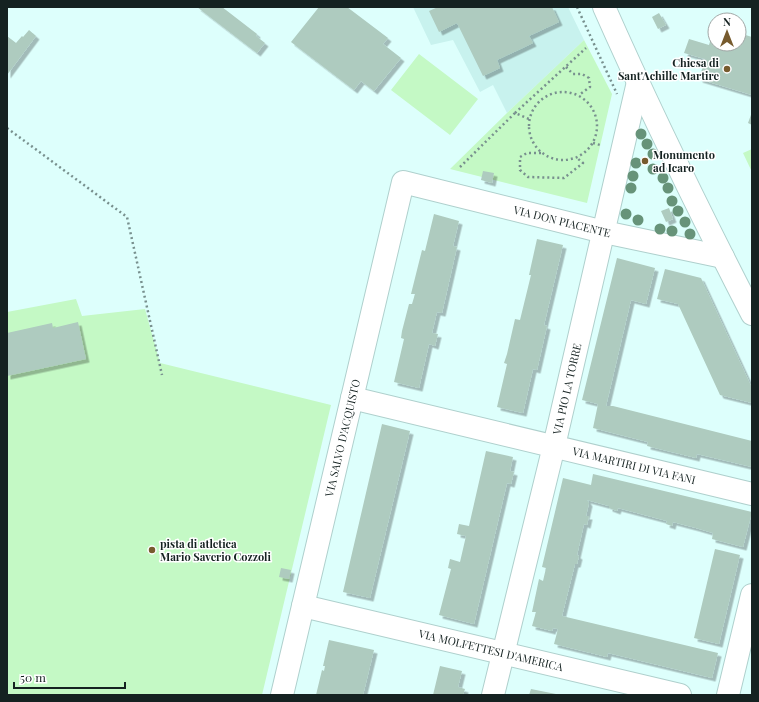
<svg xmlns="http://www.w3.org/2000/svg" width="759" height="702" viewBox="0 0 759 702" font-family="'Playfair Display',serif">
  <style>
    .built { fill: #c8f2ee }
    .green { fill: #c4f9c5 }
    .building { fill: #aecbbf; filter: url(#shadow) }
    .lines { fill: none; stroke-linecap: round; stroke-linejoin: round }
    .minor-casing { stroke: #afd0cd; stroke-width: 24 }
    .path { stroke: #78908e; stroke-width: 2.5; stroke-dasharray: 2 3; stroke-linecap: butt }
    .minor { stroke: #fff; stroke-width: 22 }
    .tree { fill: #679379 }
    .poi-dot { fill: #775b2e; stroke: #fff; stroke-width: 1.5 }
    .labels { text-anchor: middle; stroke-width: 3; stroke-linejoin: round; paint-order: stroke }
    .poi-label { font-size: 11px; font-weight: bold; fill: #152221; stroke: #fff; text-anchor: start }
    .street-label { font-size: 11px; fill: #152221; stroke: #fff }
  </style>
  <defs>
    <filter id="shadow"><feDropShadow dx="3.5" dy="3.5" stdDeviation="0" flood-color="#0004"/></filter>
  </defs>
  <rect width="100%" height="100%" fill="#ddfffc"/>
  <path class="built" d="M413 7H568L584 40 507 113 493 85 480 92 453 40 431 45Z"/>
  <path class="green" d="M584 40 612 94 587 203 450 169 507 113Z
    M419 54 478 99 450 135 391 90Z
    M752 149V172L743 153Z
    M76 299 82 316 145 309 160 363 331 405 262 695H7V312Z"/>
  <path class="building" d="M197 7H222L257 34 256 36 265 43 257 53Z
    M319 7H347L388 38 383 44 401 58 374 91 361 81 354 90 291 42Z
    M438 7H552L559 22 529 36 533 43 497 60 500 68 483 76 457 23 439 32 429 11Z
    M659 13 666 25 658 29 652 17Z
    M715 25V44H739V33L752 37V95L699 79 705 59 684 53 689 39 709 45Z
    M29 30 36 36 7 75V36L16 43 22 36 23 37Z
    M752 112V125L748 123Z
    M483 171 494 173 492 183 481 180Z
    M669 208 673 219 666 222 661 211Z
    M434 214 459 221 453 246 457 247 442 313 437 312 432 333 438 334 435 346 429 344 419 388 394 382 404 339 401 338 402 331 409 304H412L415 294H411L422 250 425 251Z
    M537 239 563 245 544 325 547 326 537 370 533 369 523 413 497 407 507 364 504 363 507 354 515 319 520 320 531 275H529Z
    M617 258 655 268 646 304 631 300 606 406H613L752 441V467L697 454 696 458 647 446 648 442 593 428 598 404 582 400Z
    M665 269 701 278 752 388V403L720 395 678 304 657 299Z
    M78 322 86 359 7 376V333L52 323 53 328Z
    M382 424 410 431 370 598 343 592Z
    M486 451 513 457 510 471 514 472 511 484 507 483 474 624 439 615 451 569 448 568 450 559 460 562 466 536 457 534 459 524 469 526Z
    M593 474 752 512 743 547 712 539 713 533 696 528 673 522 672 526 666 524 667 521 618 508 617 511 609 508V506L587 500 589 503 586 516H589L587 525 584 524 577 555 579 556 577 564H575L562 616 718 653 712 678 608 653 607 657 554 644 558 629 553 628 552 631 532 626 536 612H532L539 579 543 581 546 568 542 567 563 478 591 485Z
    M715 549 740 555 719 644 694 638Z
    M281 568 291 570 289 579 279 577Z
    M329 640 374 650 363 695H316L322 670 324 671 325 666H323Z
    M440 666 462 671 458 687 465 689 463 695H433Z
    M531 689 556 694 555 695H529Z"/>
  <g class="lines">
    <defs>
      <g id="minor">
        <path d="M604 7C650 111 700 213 752 314"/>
        <path id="s1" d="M352 398 752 494"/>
        <path id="s2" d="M303 606 680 695"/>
        <path id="s3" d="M282 695 403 182 604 232 723 257"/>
        <path id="s4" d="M493 695 554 446 638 82"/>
        <path d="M728 695 752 595"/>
      </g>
    </defs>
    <use href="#minor" class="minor-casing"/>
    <path class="path" d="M577 7 617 94
      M566 67 573 74H582L589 78 590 87 579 95
      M529 126a34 34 0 1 1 68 0a34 34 0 1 1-68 0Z
      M515 113 586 48
      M7 128 127 217 162 375
      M593 143 600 145
      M541 153H527L520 157V170L528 177 564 178 583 163 577 158
      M460 167 515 113 529 119"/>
    <use href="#minor" class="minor"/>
  </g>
  <g class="tree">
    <circle cx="641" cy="134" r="5.5"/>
    <circle cx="647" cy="144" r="5.5"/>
    <circle cx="653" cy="154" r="5.5"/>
    <circle cx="636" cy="163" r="5.5"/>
    <circle cx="653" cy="169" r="5.5"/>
    <circle cx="633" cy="176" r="5.5"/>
    <circle cx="663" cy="178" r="5.5"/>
    <circle cx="631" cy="188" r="5.5"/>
    <circle cx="668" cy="188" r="5.5"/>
    <circle cx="672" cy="201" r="5.5"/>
    <circle cx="678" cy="211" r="5.5"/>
    <circle cx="626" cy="214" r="5.5"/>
    <circle cx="638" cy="220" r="5.5"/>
    <circle cx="685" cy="222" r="5.5"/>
    <circle cx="660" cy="229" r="5.5"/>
    <circle cx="672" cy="231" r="5.5"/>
    <circle cx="690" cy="234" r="5.5"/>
  </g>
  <g class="poi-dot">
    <circle cx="727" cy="69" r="4"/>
    <circle cx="645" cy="161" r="4"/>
    <circle cx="152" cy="550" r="4"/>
  </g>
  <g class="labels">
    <g class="poi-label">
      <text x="719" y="67" text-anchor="end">Chiesa di<tspan x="719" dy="13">Sant'Achille Martire</tspan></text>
      <text x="653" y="159">Monumento<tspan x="653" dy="13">ad Icaro</tspan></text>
      <text x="160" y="548">pista di atletica<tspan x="160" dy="13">Mario Saverio Cozzoli</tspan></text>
    </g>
    <g class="street-label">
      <text dy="4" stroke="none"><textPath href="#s3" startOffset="691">VIA DON PIACENTE</textPath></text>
      <text dy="4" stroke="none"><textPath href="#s4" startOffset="315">VIA PIO LA TORRE</textPath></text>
      <text dy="4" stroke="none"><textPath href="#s3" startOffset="264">VIA SALVO D'ACQUISTO</textPath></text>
      <text dy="4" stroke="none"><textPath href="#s1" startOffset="290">VIA MARTIRI DI VIA FANI</textPath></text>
      <text dy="4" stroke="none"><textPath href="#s2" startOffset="193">VIA MOLFETTESI D'AMERICA</textPath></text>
    </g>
  </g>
  <rect width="759" height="702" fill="none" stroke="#152221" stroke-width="16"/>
  <g transform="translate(727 32)"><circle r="19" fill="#ffffff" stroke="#a1a7a6"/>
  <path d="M0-3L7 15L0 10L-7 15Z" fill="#775b2e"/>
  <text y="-6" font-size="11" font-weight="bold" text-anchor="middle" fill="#152221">N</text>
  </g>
  <path d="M14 682v6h111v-6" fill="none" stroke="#152221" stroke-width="2"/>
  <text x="20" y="682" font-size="12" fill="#152221" stroke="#ffffff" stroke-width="3" paint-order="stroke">50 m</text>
</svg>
